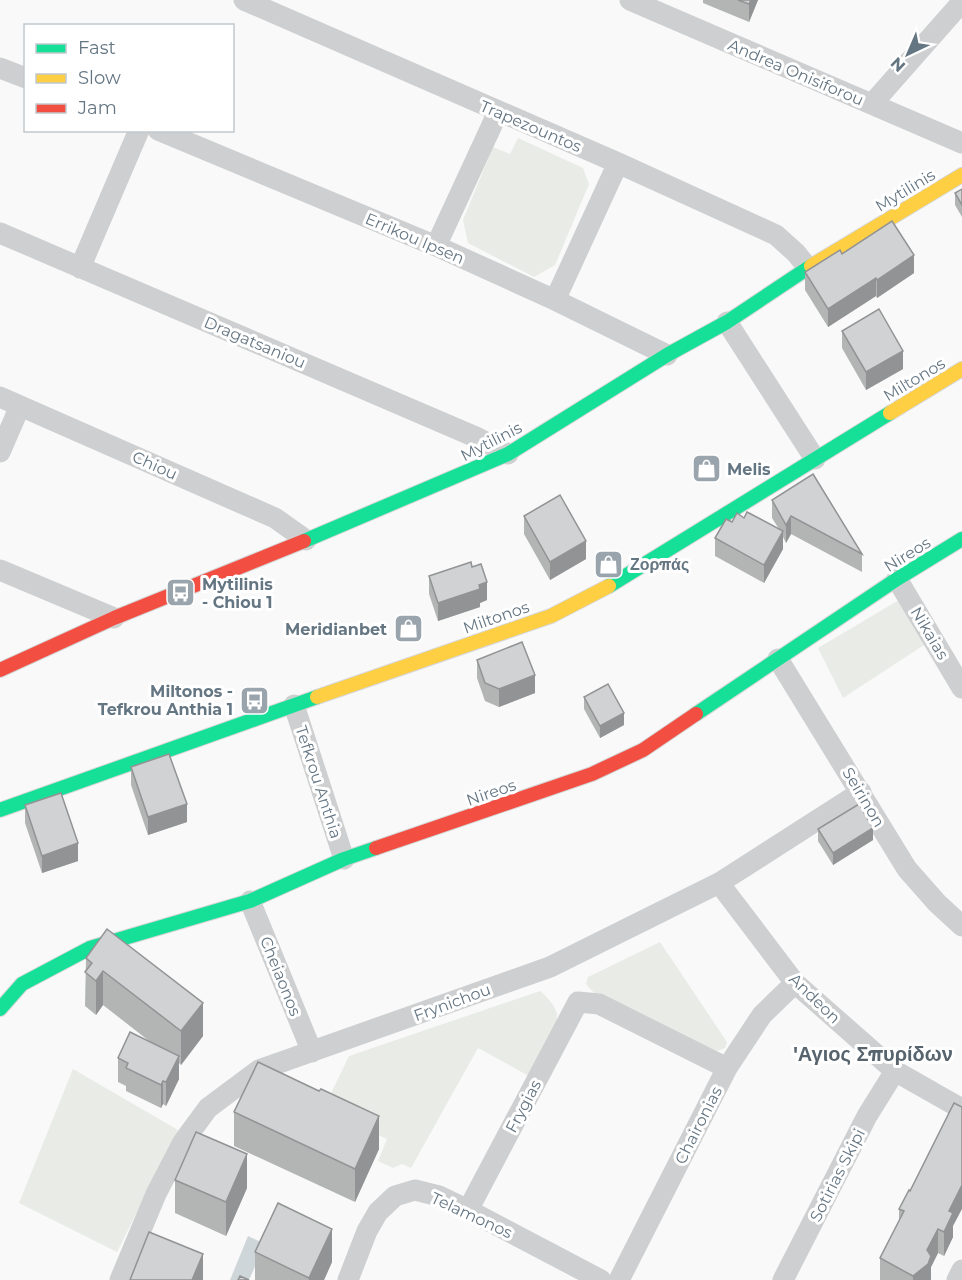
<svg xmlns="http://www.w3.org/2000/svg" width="962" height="1280" viewBox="0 0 962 1280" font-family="Montserrat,sans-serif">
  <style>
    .green { fill: #e8ebe6 }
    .water { fill: #ced6d9 }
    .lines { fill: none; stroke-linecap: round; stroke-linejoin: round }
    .fast-casing { stroke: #d5d6d7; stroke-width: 16 }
    .slow-casing { stroke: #d5d6d7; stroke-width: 16 }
    .jam-casing { stroke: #d5d6d7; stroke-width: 16 }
    .street { stroke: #cecfd0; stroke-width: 21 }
    .fast { stroke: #16e098; stroke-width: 14 }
    .slow { stroke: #ffcf43; stroke-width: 14 }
    .jam { stroke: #f24e42; stroke-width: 14 }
    .wall { fill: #b3b5b5 }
    .shaded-wall { fill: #929394 }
    .building { fill: #d0d2d3; stroke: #929394; stroke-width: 1.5 }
    .labels { text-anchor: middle; stroke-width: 6; stroke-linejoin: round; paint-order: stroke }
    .street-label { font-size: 16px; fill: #657683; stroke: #fff }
    .poi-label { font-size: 16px; font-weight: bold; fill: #657683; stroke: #fff; text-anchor: start }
    .quarter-label { font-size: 20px; font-weight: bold; fill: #57646e; stroke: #fff }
  </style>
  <rect width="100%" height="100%" fill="#f9f9f9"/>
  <path class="green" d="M518 138 583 168 589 184 555 265 534 277 468 243 463 220 493 147 510 154Z
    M899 600 930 641 843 698 818 648Z
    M660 942 727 1042 725 1048 717 1051 596 995 586 984 588 977Z
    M540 991C547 997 555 1005 557 1014 559 1029 537 1062 529 1076L478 1048 411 1168 402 1164 393 1168 378 1161 387 1139 323 1110 349 1056Z
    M73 1069 178 1130 117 1252 19 1203Z"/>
  <path class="water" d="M248 1236 265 1244 249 1280H230Z"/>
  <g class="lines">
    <defs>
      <path id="fast" d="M304 541 508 454 667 355 727 322 811 266
        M609 586 890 413
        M696 714 897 579 962 539
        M0 810 317 697
        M0 1009 22 984 90 948 250 901 344 859 376 848"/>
      <path id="slow" d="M811 266 962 175
        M890 413 962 369
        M317 697 551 616 609 586"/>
      <path id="jam" d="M0 670 114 618 304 541
        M376 848 592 774 643 750 696 714"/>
    </defs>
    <use href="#fast" class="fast-casing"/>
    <use href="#slow" class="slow-casing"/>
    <use href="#jam" class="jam-casing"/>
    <path class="street" d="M244 0 618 163 776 235 796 253 808 268
      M630 0 962 143
      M0 68 26 78
      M872 104 962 2
      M158 130 436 246 555 300 667 355
      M0 233 478 438 508 454
      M436 246 498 112
      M80 268 139 130
      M555 300 618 163
      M727 322 815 459
      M0 397 275 518 306 540
      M0 452 20 406
      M0 570 114 618
      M897 579 962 688
      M778 659 907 869 937 903 962 926
      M294 705 344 859
      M719 883 795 983 895 1071 962 1109
      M250 901 312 1052
      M468 1210 578 1002 599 1004 727 1068
      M120 1280 156 1194 183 1142 208 1108 259 1070 550 967 719 883 861 792
      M348 1280 367 1231 378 1212 395 1196 415 1190 439 1196 468 1210 601 1280
      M619 1280 727 1068 762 1015 795 983
      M783 1280 867 1116 895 1071
      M957 1280 962 1270"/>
    <use href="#fast" class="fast"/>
    <use href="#slow" class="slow"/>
    <use href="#jam" class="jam"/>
  </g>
  <path class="wall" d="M703 0H758L749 22 703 3Z
    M962 189V217L955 205V193Z
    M842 254 914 273 877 298 876 296 828 327 805 290V272Z
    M842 331 903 369 866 390 842 348Z
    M772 500 862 554V572L791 534 786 543 783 537V549L764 583 715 556V538L732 522 744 518 779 529 772 518Z
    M524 516 586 559 550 580 524 534Z
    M429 576 487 600 480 603V607L438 621 429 594Z
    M477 660 535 693 499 707 485 701 477 678Z
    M584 697 624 725 600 738 584 709Z
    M131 767 187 822 148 835 131 785Z
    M25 805 78 861 42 873 25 823Z
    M818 829 873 840 833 865 818 841Z
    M86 958 203 1036 181 1065 179 1063V1079L166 1106 163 1104 161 1108 126 1091V1086L118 1082V1058L153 1044 103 1005 96 1015 85 1006Z
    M234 1112 379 1149 355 1202 234 1146Z
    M175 1180 247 1188 226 1236 175 1213Z
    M899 1209 953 1226V1237L944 1256 938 1253 931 1267V1280H880V1258L899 1221Z
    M255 1252 332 1262 324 1280H255Z"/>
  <path class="shaded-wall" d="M751 0H758L749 22V4Z
    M914 255V273L877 298V280Z
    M876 278V296L828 327V309Z
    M903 351V369L866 390V372Z
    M791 516V534L786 543V525Z
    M783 531V549L764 583V565Z
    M586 541V559L550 580V562Z
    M487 582V600L480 603V607L438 621V603Z
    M535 675V693L499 707V689Z
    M624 713V725L600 738V726Z
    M187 804V822L148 835V817Z
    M873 828V840L833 865V853Z
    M78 843V861L42 873V856Z
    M103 971V1005L96 1015V981Z
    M203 1003V1036L181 1065V1031Z
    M179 1056V1079L166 1106V1082Z
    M163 1081V1104L161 1108V1085Z
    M379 1116V1149L355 1202V1169Z
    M247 1154V1188L226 1236V1202Z
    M962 1185V1209L953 1226V1237L944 1256V1232L949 1211Z
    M332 1229V1262L324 1280H309V1278Z
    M938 1229V1253L931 1267V1280H913V1276Z
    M203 1254V1280H192Z"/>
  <path class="building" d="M738 0H751L749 4Z
    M962 189V205L955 193Z
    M892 221 914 255 877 280 876 278 828 309 805 272 840 250 842 254Z
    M879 309 903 351 866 372 842 331Z
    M813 474 862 554 791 516 786 525 772 500Z
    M560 495 586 541 550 562 524 516Z
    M747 512 783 531 764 565 715 538 726 519 732 522 737 513 744 518Z
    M471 562 472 567 481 564 487 582 479 585 480 589 438 603 429 576Z
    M522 642 535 675 499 689 485 683 477 660Z
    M608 684 624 713 600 726 584 697Z
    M169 754 187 804 148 817 131 767Z
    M61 793 78 843 42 856 25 805Z
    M859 804 873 828 833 853 818 829Z
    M107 929 203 1003 181 1031 103 971 96 981 85 972 92 963 86 958Z
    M130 1032 179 1056 166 1082 163 1081 161 1085 126 1068 128 1063 118 1058Z
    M258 1062 319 1091 321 1089 379 1116 355 1169 234 1112Z
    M954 1103 962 1107V1185L949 1211 953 1213 944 1232 938 1229 927 1250 931 1256 928 1264 913 1276 880 1258 904 1211 899 1209 909 1190 910 1191Z
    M196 1132 247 1154 226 1202 175 1180Z
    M278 1203 332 1229 309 1278 255 1252Z
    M149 1232 203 1254 192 1280H130Z
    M240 1276 249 1280H238Z"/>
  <defs>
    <symbol id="shop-square" viewBox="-11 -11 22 22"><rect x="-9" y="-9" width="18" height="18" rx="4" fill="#99a4ac" stroke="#fff"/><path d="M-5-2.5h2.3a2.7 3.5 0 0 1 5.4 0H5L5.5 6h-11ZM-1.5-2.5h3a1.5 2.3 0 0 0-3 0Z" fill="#fff"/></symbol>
    <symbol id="bus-square" viewBox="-11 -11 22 22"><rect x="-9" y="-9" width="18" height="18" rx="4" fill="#99a4ac" stroke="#fff"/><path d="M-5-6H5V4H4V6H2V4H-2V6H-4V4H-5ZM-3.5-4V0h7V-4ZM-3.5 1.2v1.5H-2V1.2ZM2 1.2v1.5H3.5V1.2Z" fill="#fff"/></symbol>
  </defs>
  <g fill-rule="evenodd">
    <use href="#shop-square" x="690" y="452" width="33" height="33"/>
    <use href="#shop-square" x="592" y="548" width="33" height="33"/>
    <use href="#bus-square" x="164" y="576" width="33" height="33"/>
    <use href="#shop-square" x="392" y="612" width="33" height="33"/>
    <use href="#bus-square" x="238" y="684" width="33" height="33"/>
  </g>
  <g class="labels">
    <g class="street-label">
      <text transform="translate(796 72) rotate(23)" y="6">Andrea Onisiforou</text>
      <text transform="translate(531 126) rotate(23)" y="6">Trapezountos</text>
      <text transform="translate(905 190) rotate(-31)" y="6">Mytilinis</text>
      <text transform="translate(415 238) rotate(23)" y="6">Errikou Ipsen</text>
      <text transform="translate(255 342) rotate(23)" y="6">Dragatsaniou</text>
      <text transform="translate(914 379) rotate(-31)" y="6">Miltonos</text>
      <text transform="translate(491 441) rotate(-27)" y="6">Mytilinis</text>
      <text transform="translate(155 465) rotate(24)" y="6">Chiou</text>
      <text transform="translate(907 554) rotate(-32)" y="6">Nireos</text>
      <text transform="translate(496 617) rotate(-19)" y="6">Miltonos</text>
      <text transform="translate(930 633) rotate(59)" y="6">Nikaias</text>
      <text transform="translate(319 782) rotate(72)" y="6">Tefkrou Anthia</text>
      <text transform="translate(491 792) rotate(-19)" y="6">Nireos</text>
      <text transform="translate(864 797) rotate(59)" y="6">Seirinon</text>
      <text transform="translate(281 976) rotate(68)" y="6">Cheiaonos</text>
      <text transform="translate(815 998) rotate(44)" y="6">Andeon</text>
      <text transform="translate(452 1002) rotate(-20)" y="6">Frynichou</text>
      <text transform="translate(523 1106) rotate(-62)" y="6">Frygias</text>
      <text transform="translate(698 1125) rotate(-63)" y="6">Chaironias</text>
      <text transform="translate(837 1175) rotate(-63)" y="6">Sotirias Skipi</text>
      <text transform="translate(472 1215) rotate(25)" y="6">Telamonos</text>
    </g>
    <g class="poi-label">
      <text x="727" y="475">Melis</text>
      <text x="630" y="570">Ζορπάς</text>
      <text x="202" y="590">Mytilinis<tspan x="202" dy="18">- Chiou 1</tspan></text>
      <text x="387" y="635" text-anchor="end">Meridianbet</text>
      <text x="233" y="697" text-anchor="end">Miltonos -<tspan x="233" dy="18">Tefkrou Anthia 1</tspan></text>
    </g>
    <g class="quarter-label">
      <text x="873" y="1061">'Αγιος Σπυρίδων</text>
    </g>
  </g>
  <rect x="24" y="24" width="210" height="108" fill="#ffffff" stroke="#c1c8cd" stroke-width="1.5"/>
  <rect x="36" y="44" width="30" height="9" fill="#16e098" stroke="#c1c8cd" stroke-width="1.5"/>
  <text x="78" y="54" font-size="18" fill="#657683">Fast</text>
  <rect x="36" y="74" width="30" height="9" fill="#ffcf43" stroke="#c1c8cd" stroke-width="1.5"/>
  <text x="78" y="84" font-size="18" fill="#657683">Slow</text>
  <rect x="36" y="104" width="30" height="9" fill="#f24e42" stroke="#c1c8cd" stroke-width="1.5"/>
  <text x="78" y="114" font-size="18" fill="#657683">Jam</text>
  <g transform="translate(908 54) rotate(224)" stroke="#ffffff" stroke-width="4.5" paint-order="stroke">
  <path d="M0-4.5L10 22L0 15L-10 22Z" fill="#657683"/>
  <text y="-9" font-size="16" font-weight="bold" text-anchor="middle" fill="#657683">N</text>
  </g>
</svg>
